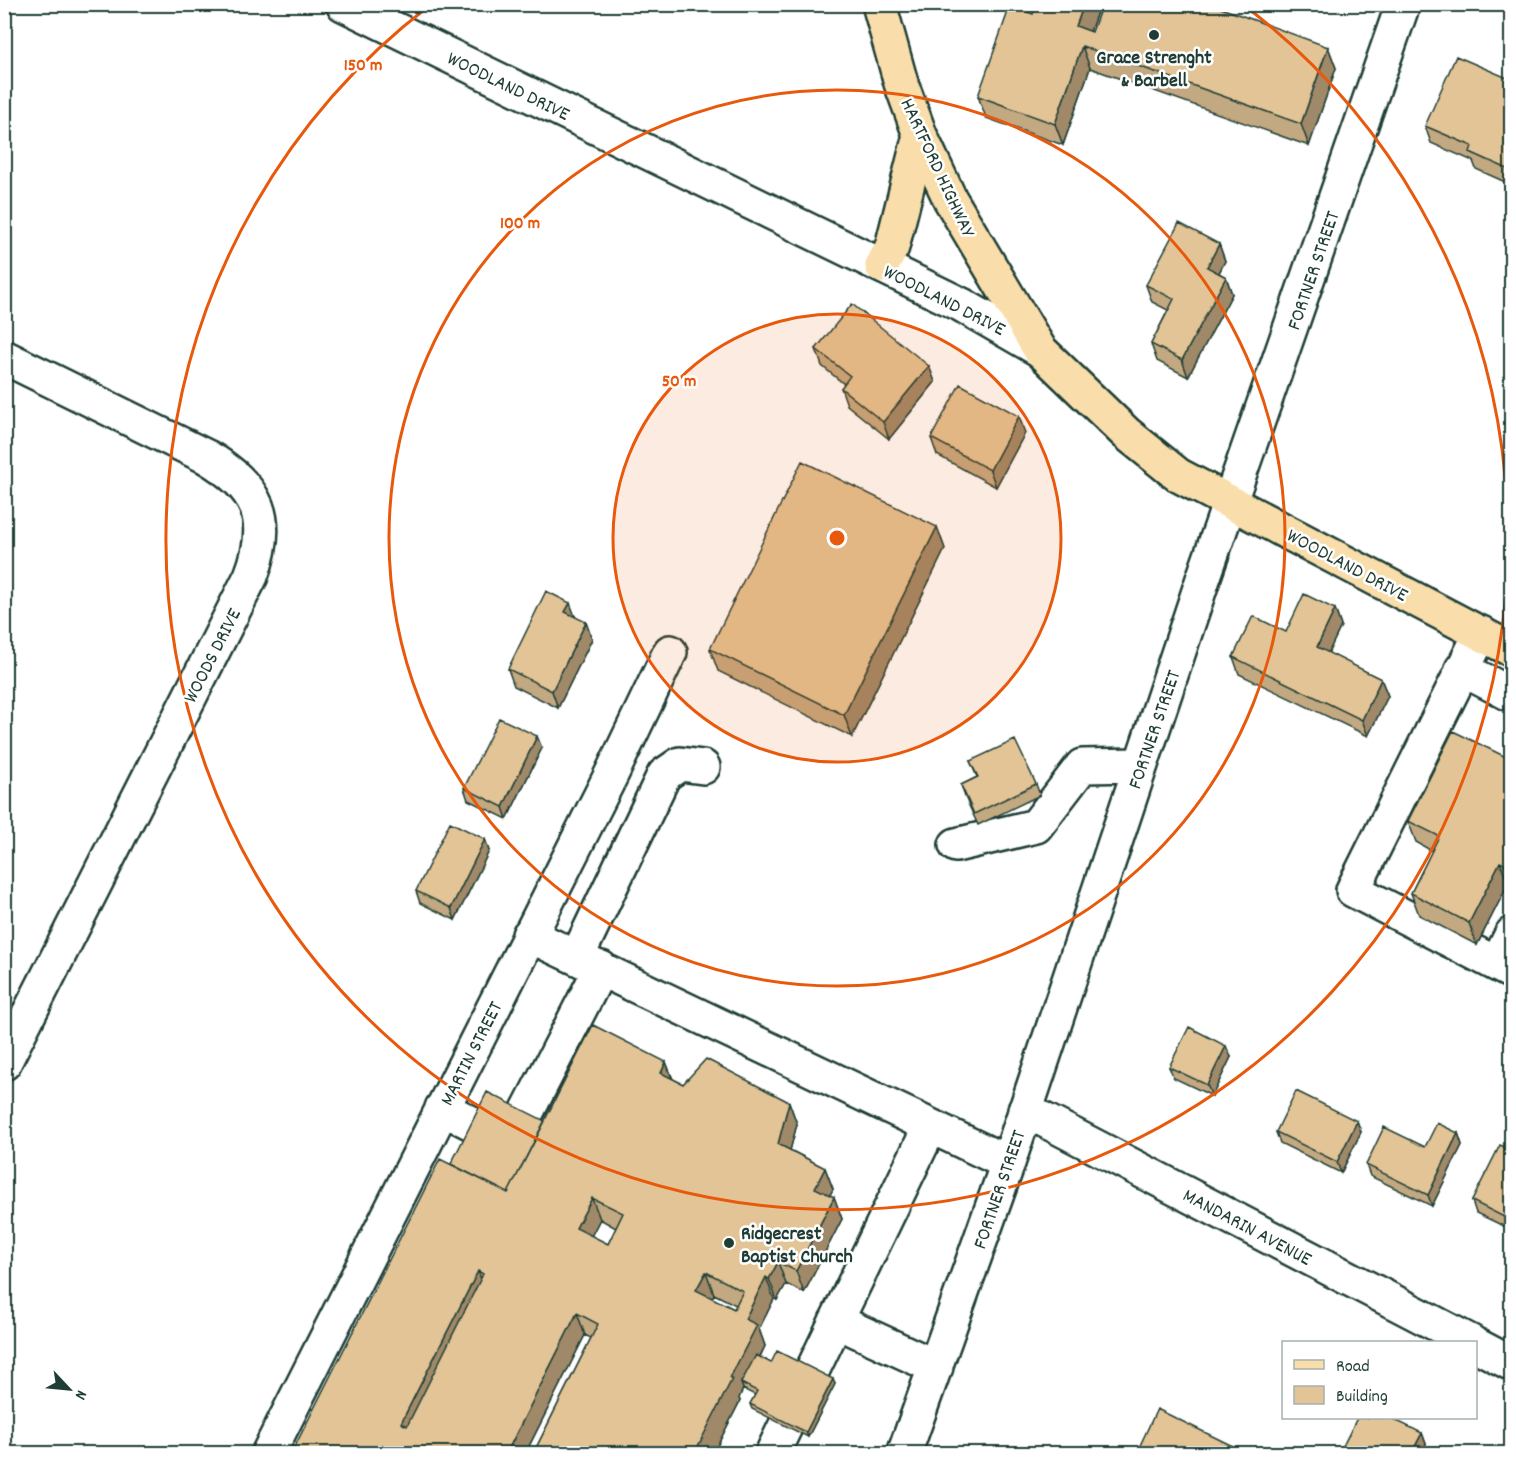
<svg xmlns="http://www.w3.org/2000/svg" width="1516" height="1458" viewBox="0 0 1516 1458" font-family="Dekko,sans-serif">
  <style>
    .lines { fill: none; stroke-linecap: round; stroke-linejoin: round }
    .minor-casing { stroke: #1f3d34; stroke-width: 38 }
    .major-casing { stroke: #1f3d34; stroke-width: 38 }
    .minor { stroke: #fff; stroke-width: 33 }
    .major { stroke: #f9deab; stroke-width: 33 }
    .wall { fill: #c3a981; stroke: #1f3d34; stroke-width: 1.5; fill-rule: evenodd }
    .shaded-wall { fill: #9f8969; stroke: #1f3d34; stroke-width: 1.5 }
    .building { fill: #e3c496; stroke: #1f3d34; stroke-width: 1.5; fill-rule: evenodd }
    .ring { fill: none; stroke: #e8590c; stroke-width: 3 }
    .poi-dot { fill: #1f3d34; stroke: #fff; stroke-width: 2 }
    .labels { text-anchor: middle; stroke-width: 5; stroke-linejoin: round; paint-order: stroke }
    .poi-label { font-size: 20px; font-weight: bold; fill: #1f3d34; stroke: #fff }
    .street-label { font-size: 20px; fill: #1f3d34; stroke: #fff }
    .centre { fill: #e8590c; stroke: #fff; stroke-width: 3 }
    .ring-label { font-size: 18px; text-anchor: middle; font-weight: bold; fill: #e8590c; stroke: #fff; stroke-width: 5; stroke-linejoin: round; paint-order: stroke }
  </style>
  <rect width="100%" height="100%" fill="#fff"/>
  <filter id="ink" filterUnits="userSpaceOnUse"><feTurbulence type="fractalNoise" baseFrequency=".0167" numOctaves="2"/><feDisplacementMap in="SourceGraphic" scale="12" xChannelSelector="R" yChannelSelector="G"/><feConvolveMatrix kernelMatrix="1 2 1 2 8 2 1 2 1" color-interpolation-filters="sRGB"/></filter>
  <g filter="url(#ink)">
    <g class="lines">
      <defs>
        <path id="minor" d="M343 4 962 305 1040 350
          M4 357 207 457C258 487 273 519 251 576L4 1063
          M1481 633 1353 890 1512 972
          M1462 669 1512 695
          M956 845 1036 826 1082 766 1141 765
          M529 935 1008 1163
          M577 957 664 775 680 764 703 767
          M1497 964 1512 934
          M442 1108 511 1143 601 968
          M1025 1110 1471 1342
          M836 1321 936 1367
          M1476 1345 1512 1364
          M268 1454 612 773 670 652
          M772 1454 930 1127
          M904 1454 1008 1163 1203 579 1403 4"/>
        <path id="major" d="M879 4 901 83 920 135 950 199 1040 350 1126 433 1178 475 1512 650
          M882 266 892 247 920 135"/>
      </defs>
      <use href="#minor" class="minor-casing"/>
      <use href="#major" class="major-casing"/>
      <use href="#minor" class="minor"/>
      <use href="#major" class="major"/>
    </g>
    <path class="wall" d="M1036 4H1095L1097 12 1090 31 1328 47 1336 68 1309 146 1090 68 1063 145 986 118 978 96 1033 14Z
      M1512 80V185L1476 169 1473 161 1431 143 1425 126Z
      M1219 244 1225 261 1219 273 1226 277 1232 294 1188 377 1157 361 1151 344 1168 310 1152 302 1146 285Z
      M816 349 929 366 935 382 889 439 847 405 841 388 844 384 822 366Z
      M1025 433 996 487 937 455 931 438Z
      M937 527 945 549 852 737 718 671 710 649Z
      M1335 609 1341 626 1328 653 1381 679 1388 696 1368 736 1239 674 1233 657Z
      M575 616 592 639 558 708 514 686 508 669Z
      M542 748 507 819 468 800 464 788Z
      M1512 760V886L1508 884 1477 945 1419 915 1411 893 1432 851 1416 842 1408 821Z
      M970 761 1036 784 1040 795 978 825 965 797 961 785 977 777Z
      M485 839 489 851 455 920 420 903 416 891Z
      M1231 1057 1212 1096 1174 1078 1169 1067Z
      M666 1062 673 1079 683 1084 789 1102 797 1124 790 1150 825 1168 833 1189 830 1195 834 1197 842 1219 804 1293 786 1284 777 1300 774 1299 759 1329 765 1346 760 1357 771 1363 835 1384 808 1437 752 1409 750 1404 755 1395 743 1389 739 1398 740 1401 713 1454H533L591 1338 585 1335 525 1454H291L451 1164 545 1121ZM600 1219 616 1228 608 1244 591 1236ZM714 1294 736 1305 734 1309 712 1298Z
      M1357 1121 1361 1132 1341 1173 1280 1143 1276 1132Z
      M1458 1133 1462 1145 1432 1206 1370 1176 1366 1165 1425 1147Z
      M1512 1150V1230L1476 1213 1472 1201Z
      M1422 1433 1426 1444 1421 1454H1344L1342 1448Z"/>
    <path class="shaded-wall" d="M1084 4H1095L1097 12 1084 48 1076 26Z
      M1082 46 1090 68 1063 145 1055 124Z
      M1328 47 1336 68 1309 146 1301 124Z
      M1219 244 1225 261 1213 284 1207 267Z
      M1226 277 1232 294 1188 377 1182 360Z
      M929 366 935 382 889 439 883 422Z
      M1019 416 1025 433 996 487 990 470Z
      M937 527 945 549 852 737 844 715Z
      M570 603 576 619 565 612Z
      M1335 609 1341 626 1323 664 1317 647Z
      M586 622 592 639 558 708 552 691Z
      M1381 679 1388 696 1368 736 1362 720Z
      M537 736 542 748 507 819 503 807Z
      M485 839 489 851 455 920 451 908Z
      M1500 862 1508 884 1477 945 1469 923Z
      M1226 1046 1231 1057 1212 1096 1207 1085Z
      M666 1062 674 1084 661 1073Z
      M789 1102 797 1124 786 1166 778 1144Z
      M1357 1121 1361 1132 1341 1173 1337 1162Z
      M1458 1133 1462 1145 1432 1206 1428 1195Z
      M825 1168 833 1189 823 1209 815 1188Z
      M834 1197 842 1219 804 1293 796 1271Z
      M592 1198 600 1219 584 1250 576 1228Z
      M778 1262 786 1284 777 1300 769 1279Z
      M478 1271 486 1293 409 1445 401 1423Z
      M706 1272 714 1294 704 1312 696 1290Z
      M766 1277 774 1299 759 1329 765 1346 745 1386 741 1383 743 1389 739 1398 740 1401 713 1454H694L730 1378 745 1319Z
      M577 1313 585 1335 525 1454H510L509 1448Z
      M833 1379 835 1384 808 1437 806 1432Z
      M1422 1433 1426 1444 1421 1454H1411Z
      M399 1446 401 1454H395Z"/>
    <path class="building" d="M1036 4H1084L1076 26 1092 32 1102 4H1210L1328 47 1301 124 1082 46 1055 124 978 96 1010 6 1033 14Z
      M1456 56 1512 80V168L1510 170 1470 152 1472 146 1425 126Z
      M1179 223 1219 244 1207 267 1226 277 1182 360 1151 344 1174 299 1146 285Z
      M852 304 929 366 883 422 841 388 850 376 816 349Z
      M960 384 1019 416 990 470 931 438Z
      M802 461 937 527 844 715 710 649Z
      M546 591 570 603 565 612 586 622 552 691 508 669Z
      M1304 594 1335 609 1317 647 1381 679 1362 720 1233 657 1253 616 1286 632Z
      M499 718 537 736 503 807 464 788Z
      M1453 731 1512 760V868L1500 862 1469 923 1411 893 1439 836 1408 821Z
      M1015 740 1036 784 974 814 961 785 978 777 970 761Z
      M450 822 485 839 451 908 416 891Z
      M593 1025 666 1062 661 1073 683 1084 706 1059 789 1102 778 1144 825 1168 815 1188 834 1197 796 1271 778 1262 769 1279 766 1277 745 1319 757 1325 730 1378 732 1379 694 1454H533L598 1324 577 1313 509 1448 519 1454H414L399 1446 395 1454H291L440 1159 508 1193ZM592 1198 623 1213 608 1244 576 1228ZM478 1271 483 1274 407 1426 401 1423ZM706 1272 743 1291 734 1309 696 1290Z
      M1189 1027 1226 1046 1207 1085 1169 1067Z
      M1296 1091 1357 1121 1337 1162 1276 1132Z
      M487 1092 545 1121 508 1193 451 1164Z
      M1437 1123 1458 1133 1428 1195 1366 1165 1384 1127 1425 1147Z
      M1500 1145 1512 1150V1221L1472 1201Z
      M777 1351 833 1379 806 1432 750 1404 757 1391 741 1383 756 1355 771 1363Z
      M1157 1409 1249 1454H1136Z
      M1357 1418H1391L1422 1433 1411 1454H1353L1342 1448Z"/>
  </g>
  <circle cx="837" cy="538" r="224" fill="#e8590c" fill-opacity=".12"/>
  <g class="ring">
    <circle cx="837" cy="538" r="224"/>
    <circle cx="837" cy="538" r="448"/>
    <path d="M1245 6A671 671 0 1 1 429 6"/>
  </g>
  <g class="poi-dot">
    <circle cx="1154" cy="35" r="6"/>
    <circle cx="729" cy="1243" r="6"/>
  </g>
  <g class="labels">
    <g class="poi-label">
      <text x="1154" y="63">Grace Strenght<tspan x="1154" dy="23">&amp; Barbell</tspan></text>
      <text x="741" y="1239" text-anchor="start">Ridgecrest<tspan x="741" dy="23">Baptist Church</tspan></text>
    </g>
    <g class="street-label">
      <text transform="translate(509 85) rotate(26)" y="7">WOODLAND DRIVE</text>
      <text transform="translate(939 167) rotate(65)" y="7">HARTFORD HIGHWAY</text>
      <text transform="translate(1312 270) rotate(-71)" y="7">FORTNER STREET</text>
      <text transform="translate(945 299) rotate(27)" y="7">WOODLAND DRIVE</text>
      <text transform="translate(1348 564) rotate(28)" y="7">WOODLAND DRIVE</text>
      <text transform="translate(211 655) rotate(-63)" y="7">WOODS DRIVE</text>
      <text transform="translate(1153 729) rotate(-71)" y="7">FORTNER STREET</text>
      <text transform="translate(470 1053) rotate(-63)" y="7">MARTIN STREET</text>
      <text transform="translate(998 1189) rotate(-71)" y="7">FORTNER STREET</text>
      <text transform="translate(1248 1226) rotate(28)" y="7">MANDARIN AVENUE</text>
    </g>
  </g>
  <circle cx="837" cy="538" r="9" class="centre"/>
  <g class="ring-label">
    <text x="363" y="70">150 m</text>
    <text x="520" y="228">100 m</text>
    <text x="679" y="386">50 m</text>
  </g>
  <rect width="1516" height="1458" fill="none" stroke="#fff" stroke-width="24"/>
  <rect x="12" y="12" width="1492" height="1434" fill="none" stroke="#1f3d34" stroke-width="2" filter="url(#ink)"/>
  <rect x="1282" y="1341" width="195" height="78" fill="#ffffff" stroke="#a5b1ae" stroke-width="1.5"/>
  <rect x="1294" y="1360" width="30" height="9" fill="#f9deab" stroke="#a5b1ae" stroke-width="1.5"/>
  <text x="1336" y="1371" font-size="18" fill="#1f3d34">Road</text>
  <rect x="1294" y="1386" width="30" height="18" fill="#e3c496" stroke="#a5b1ae" stroke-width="1.5"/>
  <text x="1336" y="1401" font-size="18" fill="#1f3d34">Building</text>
  <g transform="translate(69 1389) rotate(116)" stroke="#ffffff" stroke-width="4.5" paint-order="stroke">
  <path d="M0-4.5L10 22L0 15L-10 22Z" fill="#1f3d34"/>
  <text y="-9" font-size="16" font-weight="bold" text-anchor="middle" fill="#1f3d34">N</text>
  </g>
</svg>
